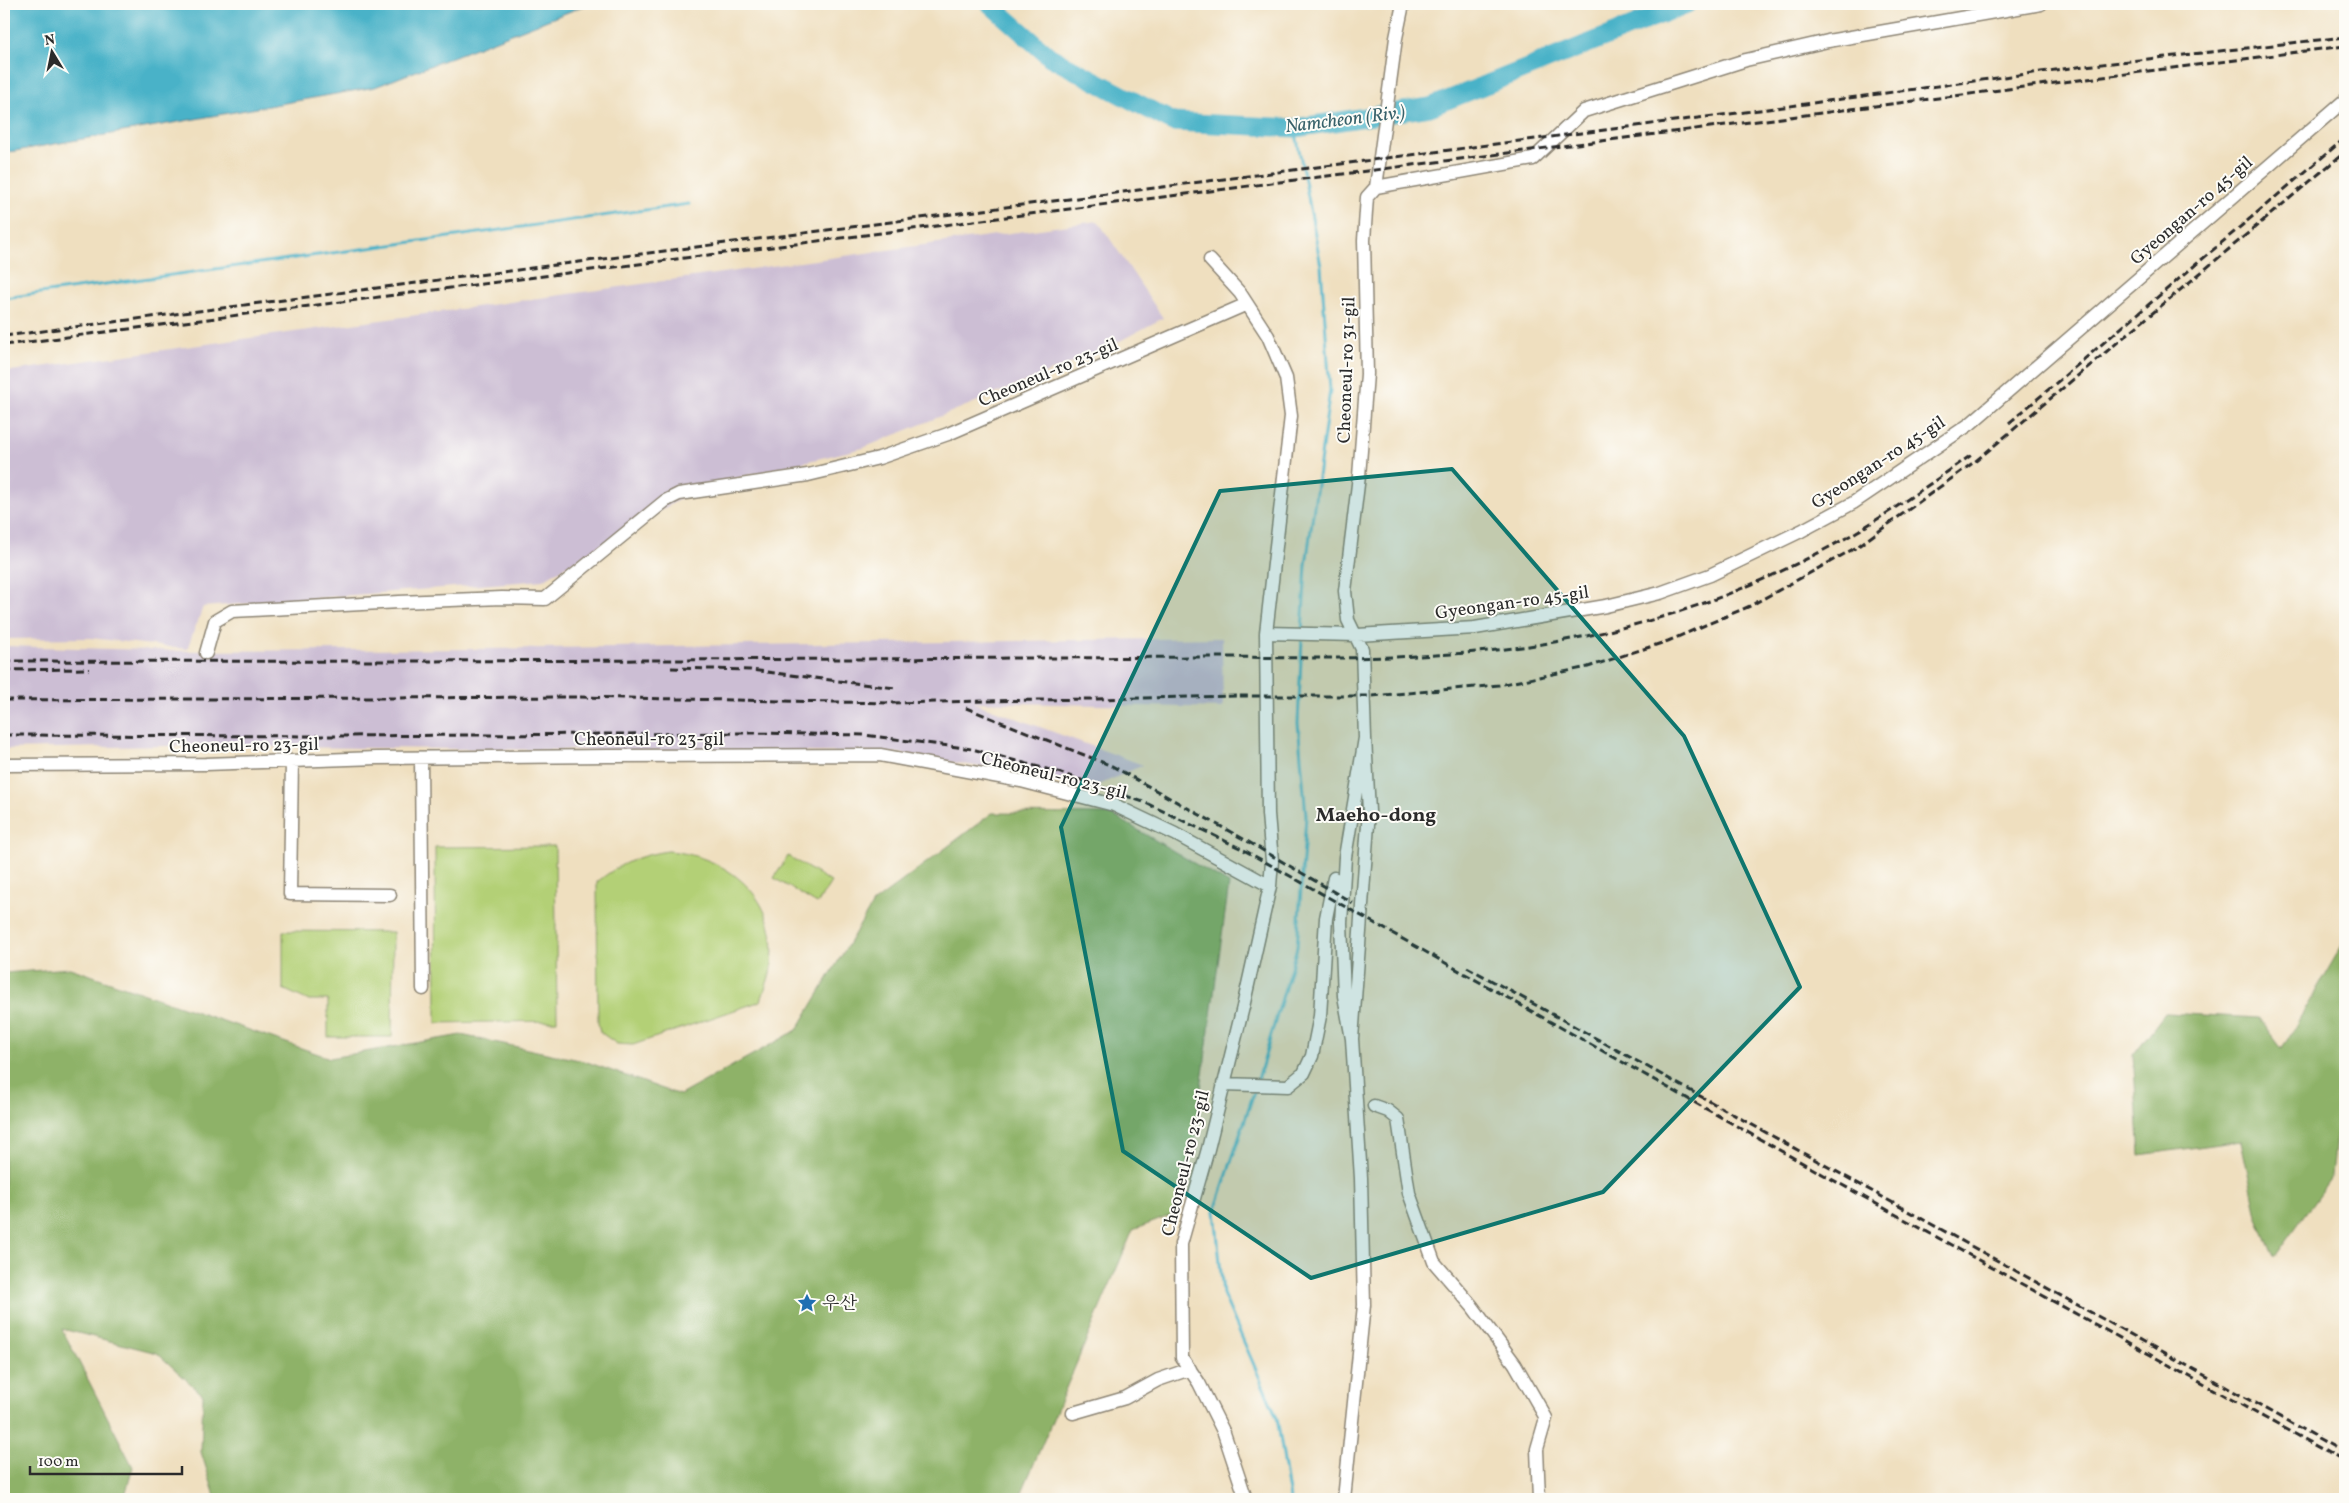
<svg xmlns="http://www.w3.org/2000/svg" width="2349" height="1503" viewBox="0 0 2349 1503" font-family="Vollkorn,'Noto Serif KR',serif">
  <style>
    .industrial { fill: #ccbed4 }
    .green { fill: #b3d076; stroke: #6f7e50 }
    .forest { fill: #8eb267; stroke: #5c6e49 }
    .water { fill: #49b2c8; stroke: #3a6e7a }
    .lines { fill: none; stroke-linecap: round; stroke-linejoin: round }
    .stream { stroke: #49b2c8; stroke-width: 3 }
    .river { stroke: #49b2c8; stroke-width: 19 }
    .minor-casing { stroke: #8d8575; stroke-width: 15 }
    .minor { stroke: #fff; stroke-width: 12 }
    .rail { stroke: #2b2b2b; stroke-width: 3; stroke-dasharray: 8 4; stroke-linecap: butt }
    .marked { fill: #0f766e; fill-opacity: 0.2; stroke: #0f766e; stroke-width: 4; stroke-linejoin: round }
    .labels { text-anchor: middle; stroke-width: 4; stroke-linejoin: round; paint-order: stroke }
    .street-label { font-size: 18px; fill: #2b2b2b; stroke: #fdfcf7 }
    .poi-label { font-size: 18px; fill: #2b2b2b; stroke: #fdfcf7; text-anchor: start }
    .water-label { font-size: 19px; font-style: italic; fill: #37616a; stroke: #fdfcf7 }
    .quarter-label { font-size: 20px; font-weight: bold; fill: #2b2b2b; stroke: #fdfcf7 }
  </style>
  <rect width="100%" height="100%" fill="#fdfcf7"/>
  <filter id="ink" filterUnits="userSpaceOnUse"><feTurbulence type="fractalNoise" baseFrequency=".02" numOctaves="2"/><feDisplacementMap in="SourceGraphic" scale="10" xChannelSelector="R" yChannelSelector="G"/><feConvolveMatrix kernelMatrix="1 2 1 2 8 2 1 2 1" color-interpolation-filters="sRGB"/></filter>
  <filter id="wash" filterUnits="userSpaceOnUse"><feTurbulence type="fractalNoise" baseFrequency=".0096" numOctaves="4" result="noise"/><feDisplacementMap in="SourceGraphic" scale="20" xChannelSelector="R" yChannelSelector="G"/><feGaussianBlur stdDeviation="1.12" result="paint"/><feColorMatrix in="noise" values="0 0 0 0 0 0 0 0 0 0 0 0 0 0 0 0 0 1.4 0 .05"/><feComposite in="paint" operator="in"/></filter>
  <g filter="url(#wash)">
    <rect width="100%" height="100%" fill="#efdfbf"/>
    <path class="industrial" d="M1098 221 1163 318 1101 351 863 448 700 487 543 580 203 607 187 649 91 638 4 639V372Z
      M1222 638 1223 708 972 702 1143 765 1088 790 1047 778 897 753 165 746 4 749V646L185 651 482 649Z"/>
    <path class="green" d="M555 846 557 1021 436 1023 435 847Z
      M668 851C728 856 780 898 772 964 770 977 765 988 761 1001L633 1045 617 1044 600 1032 598 1023 597 882C619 864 639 855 668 851Z
      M788 856 831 882 817 904 774 878Z
      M283 931 393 932 392 1037H328V1000H307L283 989Z"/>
    <path class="forest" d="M992 813 1111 814 1229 884 1194 1139 1172 1215 1133 1230 1019 1499H216L201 1452 203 1395 157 1353 62 1329 133 1467 124 1499H4V973L70 968 330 1058 461 1035 584 1061 680 1095 797 1030 873 903Z
      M2345 940V1081L2341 1085 2332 1177 2274 1258 2257 1215 2241 1141 2140 1155 2133 1055 2165 1013 2259 1018 2282 1049Z"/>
    <path class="water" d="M4 4H589L375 87 4 153Z"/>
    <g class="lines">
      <path class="stream" d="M1295 128 1321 266 1330 390 1306 565 1302 632
        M4 298 689 204
        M1257 1083 1297 947 1306 816 1298 723 1302 638
        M1255 1089 1215 1211 1223 1294 1277 1418 1290 1499"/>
      <path class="river" d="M990 4 1050 57 1173 122 1295 128 1430 107 1687 4"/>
    </g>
  </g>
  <g filter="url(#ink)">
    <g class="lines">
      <defs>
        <path id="minor" d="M1376 187 1533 159 1584 111 1746 60 1828 41 2041 4
          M1210 260 1240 293 1268 336 1286 378 1291 416 1266 633 1268 814 1272 861 1270 886 1243 1007 1208 1149 1181 1244 1182 1358 1199 1383 1224 1433 1246 1499
          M1266 633 1357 635 1475 628 1606 606 1660 593 1710 575 1801 531 1853 503 1970 424 2345 100
          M206 653 215 621 232 611 399 602 502 598 545 599 665 501 679 494 808 475 879 458 948 434 1247 304
          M1365 738 1362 649 1348 620 1345 591 1359 476 1367 374 1364 240 1367 197 1376 187 1396 38 1403 4
          M421 758 423 989
          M292 761 290 894 390 895
          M4 765 206 764 377 758 609 756 880 755 1021 781 1114 805 1175 834 1270 886
          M1223 1084 1288 1086 1304 1073 1312 1056 1320 1016 1326 918 1334 878
          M1374 1106 1388 1111 1398 1119 1409 1193 1434 1262 1472 1306 1515 1364 1546 1418 1537 1449 1539 1499
          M1073 1413 1125 1398 1158 1380 1190 1369
          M1344 1499 1364 1305 1361 1178 1352 1039 1344 996 1341 923 1345 857 1365 738 1369 811 1352 1039"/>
      </defs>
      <use href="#minor" class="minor-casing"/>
      <use href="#minor" class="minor"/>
      <path class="rail" d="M4 336 1768 109 2085 66 2345 37
        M4 345 2345 46
        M2009 423 2345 138
        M4 661C345 662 686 660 1026 658 1094 658 1161 657 1229 657 1363 659 1490 661 1621 628 1700 609 1776 577 1846 538 1890 513 1931 483 1973 454
        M671 668 750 670 895 688
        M4 670 89 669
        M4 700 574 697 888 703 1241 696H1372L1499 685 1588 667 1668 641 1750 606 1857 547 1977 460 2345 152
        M966 708 1112 766 1247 841 1353 903
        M4 735 339 736 752 733 864 735 972 749 1061 773 1146 803 1242 849 1824 1175 2345 1462
        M1467 967 2345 1453"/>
    </g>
  </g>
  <path class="marked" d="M1452 469 1684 736 1800 987 1603 1192 1311 1278 1123 1151 1061 827 1220 491Z"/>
  <defs>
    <symbol id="sight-bare" viewBox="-9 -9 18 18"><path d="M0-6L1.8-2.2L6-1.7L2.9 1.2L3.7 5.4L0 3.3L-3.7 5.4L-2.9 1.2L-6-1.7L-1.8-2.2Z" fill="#1f6fb2" stroke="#fdfcf7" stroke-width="2.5" paint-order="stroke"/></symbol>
  </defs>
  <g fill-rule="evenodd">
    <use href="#sight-bare" x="793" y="1289" width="28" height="28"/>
  </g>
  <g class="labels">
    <g class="street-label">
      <text transform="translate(2191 210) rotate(-41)" y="6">Gyeongan-ro 45-gil</text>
      <text transform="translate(1346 370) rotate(-88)" y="6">Cheoneul-ro 31-gil</text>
      <text transform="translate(1048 372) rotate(-23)" y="6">Cheoneul-ro 23-gil</text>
      <text transform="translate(1878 462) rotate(-33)" y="6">Gyeongan-ro 45-gil</text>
      <text transform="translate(1512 602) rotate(-8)" y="6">Gyeongan-ro 45-gil</text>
      <text x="649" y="745">Cheoneul-ro 23-gil</text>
      <text transform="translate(244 745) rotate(-1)" y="6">Cheoneul-ro 23-gil</text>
      <text transform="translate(1054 775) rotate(14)" y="6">Cheoneul-ro 23-gil</text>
      <text transform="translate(1185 1163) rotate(-76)" y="6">Cheoneul-ro 23-gil</text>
    </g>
    <g class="poi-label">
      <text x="822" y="1309">우산</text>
    </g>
    <g class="water-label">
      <text transform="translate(1345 118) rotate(-7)" y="7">Namcheon (Riv.)</text>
    </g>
    <g class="quarter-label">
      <text x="1376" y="821">Maeho-dong</text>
    </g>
  </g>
  <rect width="2349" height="1503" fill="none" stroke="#fdfcf7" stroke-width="20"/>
  <g transform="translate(52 52) rotate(350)" stroke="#fdfcf7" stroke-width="4" paint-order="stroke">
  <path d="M0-4L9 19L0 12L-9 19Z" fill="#2b2b2b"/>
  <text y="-8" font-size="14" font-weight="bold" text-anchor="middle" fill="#2b2b2b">N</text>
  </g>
  <path d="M30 1466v8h152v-8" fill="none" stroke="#2b2b2b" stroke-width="2.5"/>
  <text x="38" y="1466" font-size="15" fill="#2b2b2b" stroke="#fdfcf7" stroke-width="4" paint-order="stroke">100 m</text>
</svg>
